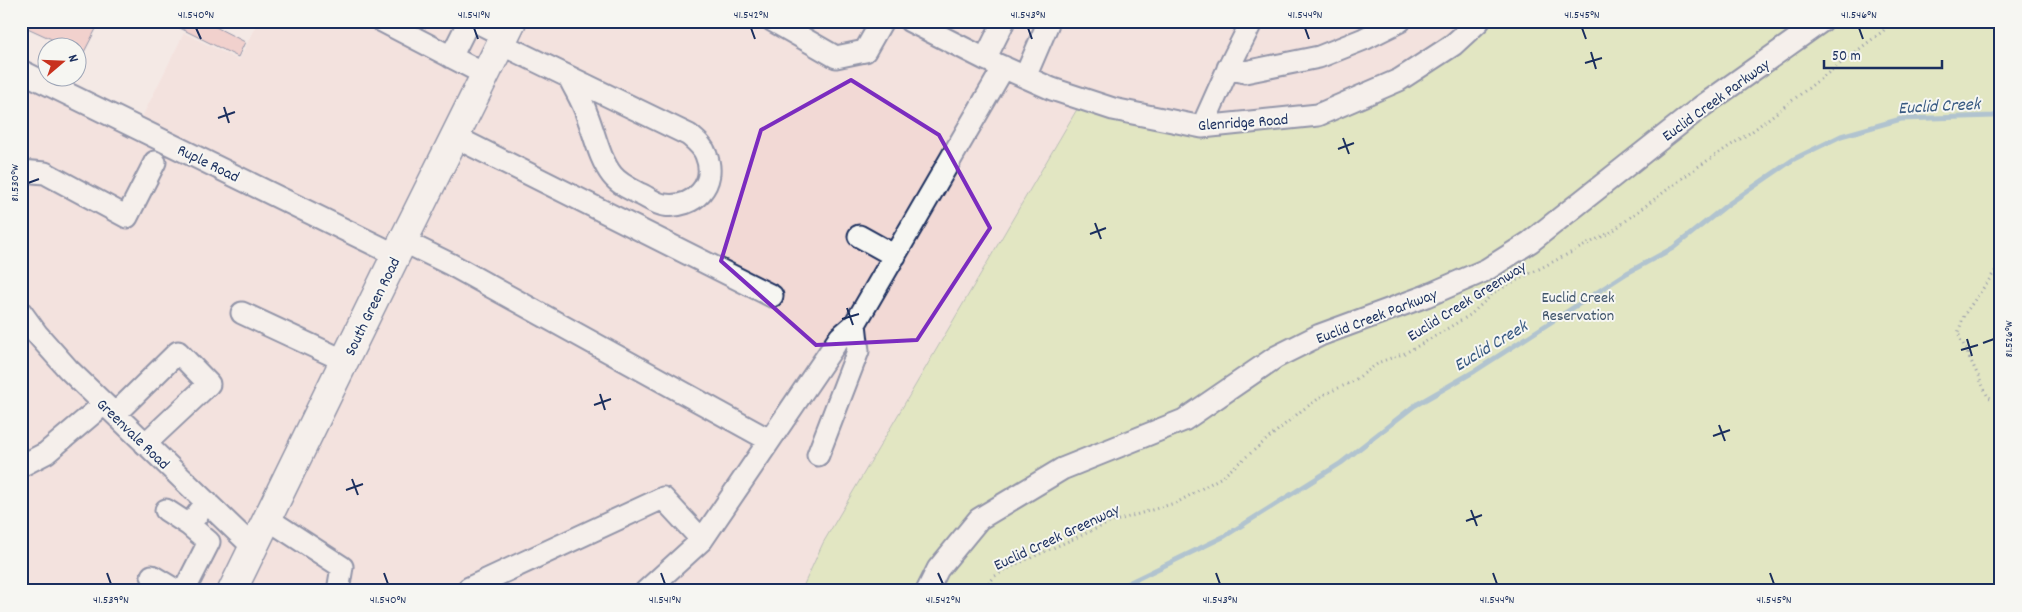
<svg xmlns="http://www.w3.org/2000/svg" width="2022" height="612" viewBox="0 0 2022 612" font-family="Dekko,sans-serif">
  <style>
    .built { fill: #f2d9d5 }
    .green { fill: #cce298; stroke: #74887b }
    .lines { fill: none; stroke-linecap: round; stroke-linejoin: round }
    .stream { stroke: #6096b4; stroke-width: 5 }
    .building { fill: #eeb3b0; stroke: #1b2f5e }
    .minor-casing { stroke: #1b2f5e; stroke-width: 25 }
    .major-casing { stroke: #1b2f5e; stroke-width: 31 }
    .path { stroke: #1b2f5e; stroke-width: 3; stroke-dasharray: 1 4; stroke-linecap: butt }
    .minor { stroke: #f6f6f2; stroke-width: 21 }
    .major { stroke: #f6f6f2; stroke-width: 28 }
    .marked { fill: none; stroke: #7b2cbf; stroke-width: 4; stroke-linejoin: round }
    .ticks { fill: none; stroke: #1b2f5e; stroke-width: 2 }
    .labels { text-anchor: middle; stroke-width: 4; stroke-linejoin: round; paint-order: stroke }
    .street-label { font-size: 16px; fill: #1b2f5e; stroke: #f6f6f2 }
    .park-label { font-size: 16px; fill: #3e536a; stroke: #f6f6f2 }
    .water-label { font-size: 18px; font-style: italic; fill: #385a82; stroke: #f6f6f2 }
    .neatline { fill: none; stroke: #1b2f5e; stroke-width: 2 }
    .ticks-label { font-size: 12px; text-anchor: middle; fill: #1b2f5e }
  </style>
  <rect width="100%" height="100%" fill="#f4e9e5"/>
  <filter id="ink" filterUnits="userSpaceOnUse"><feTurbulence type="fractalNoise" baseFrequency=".02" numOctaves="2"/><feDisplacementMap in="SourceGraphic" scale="10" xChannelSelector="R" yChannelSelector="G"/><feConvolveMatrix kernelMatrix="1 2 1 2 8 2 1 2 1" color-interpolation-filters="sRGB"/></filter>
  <g filter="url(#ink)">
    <path class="built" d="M258 21H1479L1453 45 1318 115 1202 127 1083 99 823 543 801 591H21V71L137 127 184 33 239 60Z"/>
    <path class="green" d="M1465 21H2001V591H801L823 543 1083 99 1202 127 1355 99Z"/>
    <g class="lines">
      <path class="stream" d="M1112 591 1225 536 1341 463 1414 406 1475 371 1627 273 1673 248 1727 205 1794 159 1841 136 1901 119 1994 116 2001 112"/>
    </g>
    <path class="building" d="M21 21H84L97 27 83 54 78 51V48H71L21 25Z
      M166 21H204L245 42 238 57Z"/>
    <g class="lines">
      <defs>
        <path id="minor" d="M382 21 486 75
          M475 21 505 36
          M773 21 836 57 865 51 882 21
          M910 21 985 59 1052 89 1113 109 1202 127 1318 115 1399 80 1453 45 1479 21
          M501 44 689 135C696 141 703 146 706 155 718 184 694 209 664 205 656 204 647 197 640 194 630 189 619 184 612 175 599 158 595 135 587 115 583 102 575 90 569 77
          M451 57 469 21
          M985 59 1004 21
          M1228 68 1245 72 1319 57 1364 39 1400 21
          M21 71 396 255
          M1025 77 1049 21
          M1202 127 1227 71 1252 21
          M455 137 772 296
          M21 171 45 173 127 217 155 162
          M859 236 895 256
          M403 241 450 264 769 440
          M21 312 37 334 68 369 254 548
          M242 313 345 361
          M115 414 178 352 209 384 145 444
          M818 455 858 351 855 324
          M21 466 46 453 104 404
          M166 510 189 525
          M268 519 342 567 338 591
          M152 576 177 591
          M184 591 209 542 189 525 207 502
          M467 591 469 588 663 498 702 540
          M646 591 702 540 840 337 855 324 1004 67
          M927 591 938 569 979 519 1062 469 1184 420 1276 357 1320 335 1426 296 1486 270 1530 242 1701 107 1822 21"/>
        <path id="major" d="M232 591 396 255 512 21"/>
      </defs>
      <use href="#minor" class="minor-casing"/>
      <use href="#major" class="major-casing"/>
      <path class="path" d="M2001 263 1964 315 1958 333 1988 397 2001 401
        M982 591 995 576 1017 564 1109 523 1178 502 1222 477 1301 411 1325 394 1352 382 1380 362 1405 353 1425 342 1470 315 1496 291 1611 232 1696 168 1751 132 1883 31 1892 21"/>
      <use href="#minor" class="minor"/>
      <use href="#major" class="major"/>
    </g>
  </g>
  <path d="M0 0H2022V612H0ZM851 80 939 135 990 228 917 340 816 345 721 261 761 130Z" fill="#f4e9e5" fill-opacity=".55" fill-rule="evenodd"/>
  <path class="marked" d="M851 80 939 135 990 228 917 340 816 345 721 261 761 130Z"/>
  <path class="ticks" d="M196 28 201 39M474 28 478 39M751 28 755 39M1028 28 1032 39M1305 28 1309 39M1582 28 1586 39M1859 28 1863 39M1591 52 1596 69M1585 63 1602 58M224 107 229 123M218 118 235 112M1343 138 1349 154M1338 149 1354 143M28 183 39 179M1095 223 1101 239M1090 234 1106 228M847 308 853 325M842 319 859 314M1967 339 1972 356M1983 343 1994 339M1961 350 1978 345M600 394 605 410M594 405 611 399M1719 425 1725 441M1713 436 1730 430M352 479 358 495M346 490 363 484M1471 510 1477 526M1466 521 1482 515M107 573 111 584M384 573 388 584M661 573 665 584M938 573 943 584M1216 573 1220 584M1493 573 1497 584M1770 573 1774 584"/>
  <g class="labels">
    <g class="street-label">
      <text transform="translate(1715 99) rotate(-36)" y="6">Euclid Creek Parkway</text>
      <text transform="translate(1243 121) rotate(-4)" y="6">Glenridge Road</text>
      <text transform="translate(209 162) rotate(26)" y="6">Ruple Road</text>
      <text transform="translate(1466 300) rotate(-32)" y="6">Euclid Creek Greenway</text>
      <text transform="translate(371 306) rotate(-64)" y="6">South Green Road</text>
      <text transform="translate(1376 315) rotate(-21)" y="6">Euclid Creek Parkway</text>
      <text transform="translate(134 433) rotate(44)" y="6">Greenvale Road</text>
      <text transform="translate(1056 536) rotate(-25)" y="6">Euclid Creek Greenway</text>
    </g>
    <g class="park-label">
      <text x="1578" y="302">Euclid Creek<tspan x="1578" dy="18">Reservation</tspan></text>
    </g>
    <g class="water-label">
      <text transform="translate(1939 105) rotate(-3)" y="6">Euclid Creek</text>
      <text transform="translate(1490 345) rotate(-31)" y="6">Euclid Creek</text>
    </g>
  </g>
  <rect width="2022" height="612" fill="none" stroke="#f6f6f2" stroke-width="55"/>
  <g transform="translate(62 62) rotate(71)"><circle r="24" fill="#f6f6f2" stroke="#9ea6b7"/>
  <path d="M0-4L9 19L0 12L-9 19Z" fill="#c8321e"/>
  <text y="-8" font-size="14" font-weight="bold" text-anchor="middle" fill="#1b2f5e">N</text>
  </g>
  <path d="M1824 60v8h118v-8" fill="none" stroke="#1b2f5e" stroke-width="2.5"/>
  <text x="1832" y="60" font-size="15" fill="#1b2f5e" stroke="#f6f6f2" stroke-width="4" paint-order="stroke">50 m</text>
  <rect x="28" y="28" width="1966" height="556" class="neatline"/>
  <g class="ticks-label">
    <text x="196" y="18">41.540°N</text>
    <text x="474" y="18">41.541°N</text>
    <text x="751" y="18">41.542°N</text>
    <text x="1028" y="18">41.543°N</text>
    <text x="1305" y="18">41.544°N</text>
    <text x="1582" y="18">41.545°N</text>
    <text x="1859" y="18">41.546°N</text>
    <text transform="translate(14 183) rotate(-90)" y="4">81.530°W</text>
    <text transform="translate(2008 339) rotate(-90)" y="4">81.526°W</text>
    <text x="111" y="603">41.539°N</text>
    <text x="388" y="603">41.540°N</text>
    <text x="665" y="603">41.541°N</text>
    <text x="943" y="603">41.542°N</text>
    <text x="1220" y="603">41.543°N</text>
    <text x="1497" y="603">41.544°N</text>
    <text x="1774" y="603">41.545°N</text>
  </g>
</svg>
